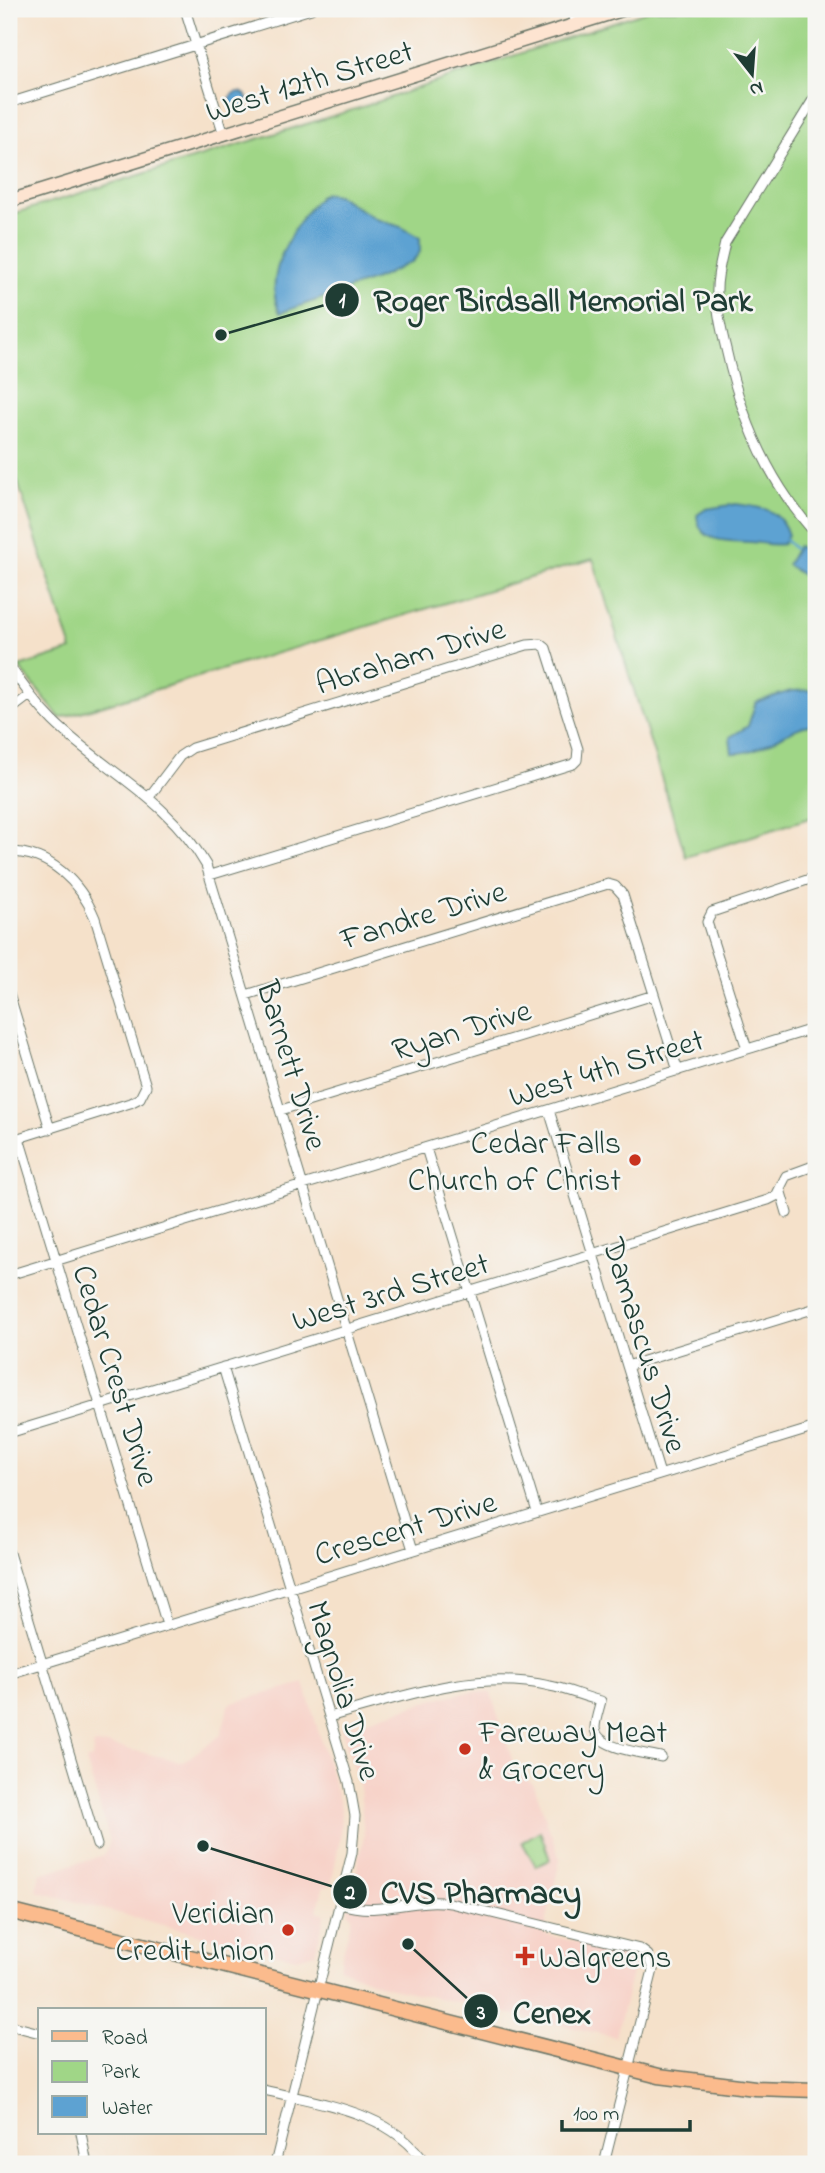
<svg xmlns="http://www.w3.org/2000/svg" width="825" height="2173" viewBox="0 0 825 2173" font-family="'Indie Flower',sans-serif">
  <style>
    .built { fill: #f7d1c7 }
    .green { fill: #a0d687; stroke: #608a5e; stroke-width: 2 }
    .water { fill: #5da2d2; stroke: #3e7083; stroke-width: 2 }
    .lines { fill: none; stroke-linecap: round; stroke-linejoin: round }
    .stream { stroke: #5da2d2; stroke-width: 2.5 }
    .street-casing { stroke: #6a7668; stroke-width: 11 }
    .secondary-casing { stroke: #6a7668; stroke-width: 15 }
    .primary-casing { stroke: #6a7668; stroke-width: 17 }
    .street { stroke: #fff; stroke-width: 9 }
    .secondary { stroke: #fde4d1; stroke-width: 12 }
    .primary { stroke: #fbbb8d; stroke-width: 14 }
    .poi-dot { fill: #c8321e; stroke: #f6f6f2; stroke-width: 2.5 }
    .labels { text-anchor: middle; stroke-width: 5; stroke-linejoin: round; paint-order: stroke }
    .street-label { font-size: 32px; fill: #1f3d34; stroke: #f6f6f2 }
    .poi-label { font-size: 32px; fill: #1f3d34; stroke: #f6f6f2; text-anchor: end }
    .leader { fill: none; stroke: #1f3d34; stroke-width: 2.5 }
    .callout-dot { fill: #1f3d34; stroke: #f6f6f2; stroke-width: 2.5 }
    .mark-label { font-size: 21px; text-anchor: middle; font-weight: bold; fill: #fff }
    .callout-label { font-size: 33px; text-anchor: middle; font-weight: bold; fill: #1f3d34; stroke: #f6f6f2; stroke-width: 5; stroke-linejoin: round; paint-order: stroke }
  </style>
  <rect width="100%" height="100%" fill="#f6f6f2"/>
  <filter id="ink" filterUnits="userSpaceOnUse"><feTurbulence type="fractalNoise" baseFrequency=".0143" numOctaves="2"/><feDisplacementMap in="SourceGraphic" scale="14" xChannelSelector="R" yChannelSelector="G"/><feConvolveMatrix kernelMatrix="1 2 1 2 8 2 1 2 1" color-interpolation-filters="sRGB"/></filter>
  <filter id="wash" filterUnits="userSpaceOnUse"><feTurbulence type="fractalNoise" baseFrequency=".00686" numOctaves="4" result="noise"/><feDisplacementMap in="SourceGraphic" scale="28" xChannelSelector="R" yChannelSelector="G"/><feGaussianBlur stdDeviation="1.57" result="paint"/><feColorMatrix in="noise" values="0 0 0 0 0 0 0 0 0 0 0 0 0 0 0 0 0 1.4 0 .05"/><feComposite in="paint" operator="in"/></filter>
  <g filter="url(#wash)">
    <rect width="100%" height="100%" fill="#f5e1ca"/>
    <path class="built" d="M304 1683 341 1808 340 1839 331 1885 323 1888 317 1911 325 1914 315 1953 297 1958 245 1947 36 1891 40 1874 104 1855 110 1841 86 1761 92 1758 94 1744 110 1745 183 1762 221 1735 229 1704Z
      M474 1691 491 1693 515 1769 534 1785 560 1859 544 1934 636 1957 616 2037 383 1986 339 1968 352 1917 348 1911 364 1836 360 1787 341 1728 439 1698Z"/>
    <path class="green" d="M652 9H816V816L686 857 593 559 60 718 19 667 72 650 9 455V215L362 107Z
      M540 1831 550 1860 536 1866 522 1842Z"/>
    <path class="water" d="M230 101a9 9 0 1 1 18 0a9 9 0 1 1-18 0Z
      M324 193 337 195 376 219 401 227 420 238V252L413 261 379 278 280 313C261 275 296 219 324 193Z
      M736 504C761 507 780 508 788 535L783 544C771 546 763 543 750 542 728 540 699 545 697 515L706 509Z
      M798 546 816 557V589L810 580 787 565Z
      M816 690V724C786 726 763 755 732 753L730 737 748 726 756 702 791 691Z"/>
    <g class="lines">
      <path class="stream" d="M785 540 795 549"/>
    </g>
  </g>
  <g filter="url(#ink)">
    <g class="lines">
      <defs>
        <path id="street" d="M185 9 224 135
          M572 9 576 24
          M816 95 725 243C721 261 716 278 717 296 717 314 722 332 726 349 741 417 768 482 816 534
          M9 103 311 9
          M9 665C22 685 36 704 53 721 105 772 168 798 206 865L413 1550
          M9 711 30 695
          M149 797 180 756 192 748 527 645 541 644 546 648 578 749 577 760 573 764 210 875
          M9 852C50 852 80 882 95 918L146 1086 140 1098 130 1103 9 1141
          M9 993 50 1129
          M246 995 608 884 615 886 623 895 678 1071
          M747 1049 707 922 712 912 816 877
          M281 1110 654 995
          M549 1110 660 1474
          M19 1138 167 1625
          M426 1148 537 1512
          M780 1189 787 1213
          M9 1275 816 1028
          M627 1366 816 1308
          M223 1367 349 1782 355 1816 352 1853 275 2164
          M9 1433 768 1200 776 1196 786 1176 816 1165
          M9 1553 97 1845
          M9 1674 816 1427
          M329 1717C400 1697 475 1669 550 1686 567 1689 584 1697 601 1701 599 1709 595 1720 595 1728 596 1749 645 1753 661 1757
          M340 1904C383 1917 410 1897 450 1903L640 1949 648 1955 653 1970 604 2164
          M9 2025 40 2033
          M264 2090C322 2104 391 2111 426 2164
          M81 2133 87 2164"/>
        <path id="secondary" d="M9 201 625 9"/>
        <path id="primary" d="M9 1911 659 2076 755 2088 816 2090"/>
      </defs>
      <use href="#street" class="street-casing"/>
      <use href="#secondary" class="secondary-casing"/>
      <use href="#primary" class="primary-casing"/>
      <use href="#street" class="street"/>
      <use href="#secondary" class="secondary"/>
      <use href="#primary" class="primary"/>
    </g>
  </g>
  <g class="poi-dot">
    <circle cx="635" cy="1160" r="7"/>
    <circle cx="465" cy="1749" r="7"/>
    <circle cx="288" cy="1930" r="7"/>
    <path d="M521.5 1945.5h7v7h7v7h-7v7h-7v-7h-7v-7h7z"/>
  </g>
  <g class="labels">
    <g class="street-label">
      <text transform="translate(309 80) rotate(-17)" y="11">West 12th Street</text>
      <text transform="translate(410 655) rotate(-17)" y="11">Abraham Drive</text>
      <text transform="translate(423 914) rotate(-17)" y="11">Fandre Drive</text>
      <text transform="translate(461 1029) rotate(-17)" y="11">Ryan Drive</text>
      <text transform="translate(293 1065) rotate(73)" y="11">Barnett Drive</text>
      <text transform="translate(606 1067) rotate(-17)" y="11">West 4th Street</text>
      <text transform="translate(390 1291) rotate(-17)" y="11">West 3rd Street</text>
      <text transform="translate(646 1345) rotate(73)" y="11">Damascus Drive</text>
      <text transform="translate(117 1375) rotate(73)" y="11">Cedar Crest Drive</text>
      <text transform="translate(405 1527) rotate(-17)" y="11">Crescent Drive</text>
      <text transform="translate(345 1690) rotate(73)" y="11">Magnolia Drive</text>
    </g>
    <g class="poi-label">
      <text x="621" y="1153">Cedar Falls<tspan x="621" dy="37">Church of Christ</tspan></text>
      <text x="479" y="1742" text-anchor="start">Fareway Meat<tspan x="479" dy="37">&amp; Grocery</tspan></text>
      <text x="274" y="1923">Veridian<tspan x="274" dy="37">Credit Union</tspan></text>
      <text x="539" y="1967" text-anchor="start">Walgreens</text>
    </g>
  </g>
  <path class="leader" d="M221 335L342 300M203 1846L350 1892M408 1944L481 2011"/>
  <g class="callout-dot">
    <circle cx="221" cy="335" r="7"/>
    <circle cx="203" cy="1846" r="7"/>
    <circle cx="408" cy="1944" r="7"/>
    <circle cx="342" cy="300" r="18"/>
    <circle cx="350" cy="1892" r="18"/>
    <circle cx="481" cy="2011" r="18"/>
  </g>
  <g class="mark-label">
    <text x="342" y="307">1</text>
    <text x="350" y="1899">2</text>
    <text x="481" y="2019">3</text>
  </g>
  <g class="callout-label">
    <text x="563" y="311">Roger Birdsall Memorial Park</text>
    <text x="481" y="1903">CVS Pharmacy</text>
    <text x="552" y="2023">Cenex</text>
  </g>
  <rect width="825" height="2173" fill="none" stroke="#f6f6f2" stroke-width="35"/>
  <rect x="38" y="2008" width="228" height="126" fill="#f6f6f2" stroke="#a0aca6" stroke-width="2"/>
  <rect x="52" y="2031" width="35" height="10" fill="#fbbb8d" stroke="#a0aca6" stroke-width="2"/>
  <text x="102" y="2044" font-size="21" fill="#1f3d34">Road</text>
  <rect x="52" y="2061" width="35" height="21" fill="#a0d687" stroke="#a0aca6" stroke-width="2"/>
  <text x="102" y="2078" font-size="21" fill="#1f3d34">Park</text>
  <rect x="52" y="2096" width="35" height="21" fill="#5da2d2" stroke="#a0aca6" stroke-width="2"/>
  <text x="102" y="2114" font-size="21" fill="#1f3d34">Water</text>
  <g transform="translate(752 74) rotate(163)" stroke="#f6f6f2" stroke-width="5" paint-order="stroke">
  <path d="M0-5L12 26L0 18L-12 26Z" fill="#1f3d34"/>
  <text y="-10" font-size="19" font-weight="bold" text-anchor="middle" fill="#1f3d34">N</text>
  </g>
  <path d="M562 2120v10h128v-10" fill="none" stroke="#1f3d34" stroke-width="3.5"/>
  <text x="573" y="2120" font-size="21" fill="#1f3d34" stroke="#f6f6f2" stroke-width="5" paint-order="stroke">100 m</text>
</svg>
